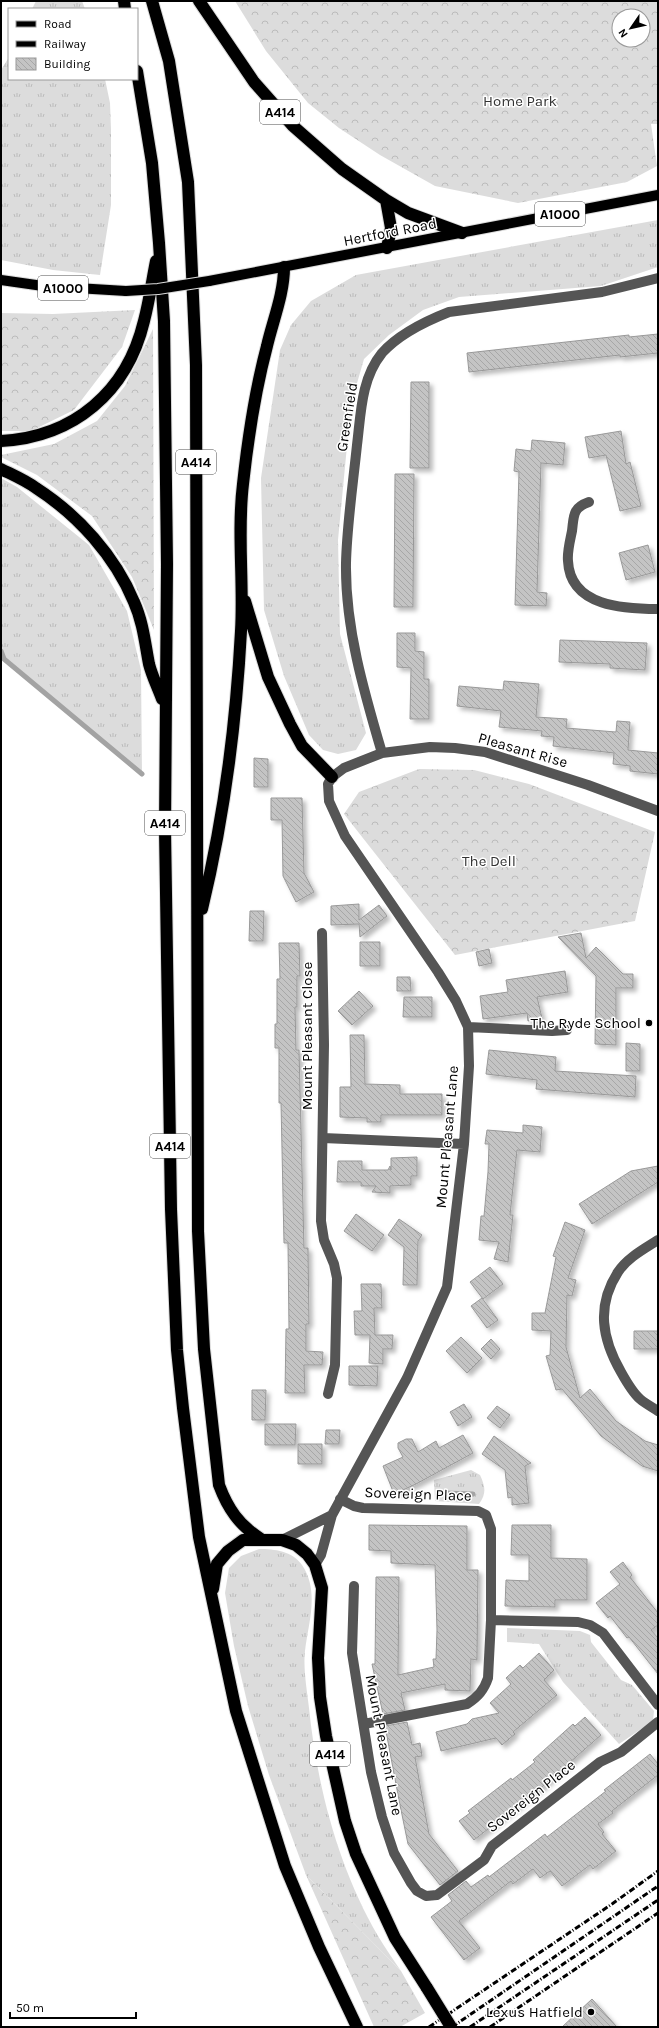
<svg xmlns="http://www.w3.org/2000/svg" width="659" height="2028" viewBox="0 0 659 2028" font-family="Karla,sans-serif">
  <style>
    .grass { fill: url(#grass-tufts) }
    .forest { fill: url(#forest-crowns); fill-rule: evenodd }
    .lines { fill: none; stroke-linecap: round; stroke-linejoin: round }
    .stream { stroke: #a3a3a3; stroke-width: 5 }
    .building { fill: url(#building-back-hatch); stroke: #999; filter: url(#shadow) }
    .major-casing { stroke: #dbdbdb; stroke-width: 12 }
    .highway-casing { stroke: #dbdbdb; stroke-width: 14 }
    .minor { stroke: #555; stroke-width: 10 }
    .major { stroke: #000; stroke-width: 10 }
    .highway { stroke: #000; stroke-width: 12 }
    .rail { stroke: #000; stroke-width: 3; stroke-dasharray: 6 2 1 2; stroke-linecap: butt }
    .major-bridge-casing { stroke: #dbdbdb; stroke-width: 12; stroke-linecap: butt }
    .highway-bridge-casing { stroke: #dbdbdb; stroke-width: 14; stroke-linecap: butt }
    .major-bridge { stroke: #000; stroke-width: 10 }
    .highway-bridge { stroke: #000; stroke-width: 12 }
    .poi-dot { fill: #000; stroke: #fff; stroke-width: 1.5 }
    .labels { text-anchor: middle; stroke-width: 3; stroke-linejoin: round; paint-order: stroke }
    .shield { fill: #fff; stroke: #4c4c4c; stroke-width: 1 }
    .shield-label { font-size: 14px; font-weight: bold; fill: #000 }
    .park-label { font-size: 15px; fill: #333; stroke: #fff }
    .street-label { font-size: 15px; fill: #000; stroke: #fff }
    .poi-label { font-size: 15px; fill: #000; stroke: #fff; text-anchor: end }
  </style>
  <defs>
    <pattern id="grass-tufts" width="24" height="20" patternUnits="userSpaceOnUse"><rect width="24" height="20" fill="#dcdcdc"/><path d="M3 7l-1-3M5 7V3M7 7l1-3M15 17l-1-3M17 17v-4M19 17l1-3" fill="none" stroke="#bbb"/></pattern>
    <pattern id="forest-crowns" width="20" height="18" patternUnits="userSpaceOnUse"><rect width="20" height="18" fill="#dcdcdc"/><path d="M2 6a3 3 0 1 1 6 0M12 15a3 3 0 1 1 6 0" fill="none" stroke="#bbb"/></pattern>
    <pattern id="building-back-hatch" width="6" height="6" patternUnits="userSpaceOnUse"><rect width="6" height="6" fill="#c4c4c4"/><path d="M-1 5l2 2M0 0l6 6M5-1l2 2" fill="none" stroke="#a7a7a7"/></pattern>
    <filter id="shadow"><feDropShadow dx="3.5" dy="3.5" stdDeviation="2" flood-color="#0004"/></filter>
  </defs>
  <rect width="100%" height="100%" fill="#fff"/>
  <path class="grass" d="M36 1H82L85 9H32Z
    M9 57V79H105L110 103 111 129V205L100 275 53 270 1 260V70Z
    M658 220V267L601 286 459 297 423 310 389 335 364 359 351 404 338 540 340 634 366 733 356 750 338 754 323 750 309 735 284 676 264 610 261 478 280 350 291 325 311 301 356 275Z
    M1 478 17 487 89 545 127 611 141 670 142 774 4 659 1 660Z
    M471 1470 480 1475C485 1486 487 1493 479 1504L435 1501 434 1480Z
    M259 1549C275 1549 292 1551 302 1565 320 1591 308 1624 305 1651 303 1669 307 1690 309 1708 317 1786 338 1867 378 1936 385 1948 393 1959 401 1971L306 1875 269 1775 248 1706 234 1646 225 1593 229 1568 241 1556Z
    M507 1628 580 1631 590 1635 591 1642 621 1680 632 1685 654 1711 653 1721 619 1744 563 1682 539 1644 507 1642Z"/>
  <path class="forest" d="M235 1H658V124H651L657 166 627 182 518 203 435 186 380 155 339 128 308 103 266 51ZM619 16H643V40H619Z
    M135 310 122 347 74 410 31 431H1V313L53 314Z
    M153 329 154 630 132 577 92 516 37 475 1 457V455L54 444 97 421 125 386Z
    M419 769 474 770 529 784 655 832 635 921 455 955 344 814 359 792Z
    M306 1875 401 1971 425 2013 400 2027H374Z"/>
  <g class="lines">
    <path class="stream" d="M1 651 4 659 142 774
      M443 1493 473 1494"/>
  </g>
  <path class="building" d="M658 334V353L620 357V355L469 372 467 353 629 335V337Z
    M411 382H429V468H410Z
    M621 431 626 464 630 462 641 506 620 511 606 455 589 458 585 437Z
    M532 440 565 443 563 465 541 463 537 592 547 593 546 606 515 605 519 472 514 471 516 449 531 451Z
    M395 474H414L413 607H394Z
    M648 545 655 572 626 580 619 553Z
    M397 633H415V651L424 652V679H429V719H410L411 668 397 667Z
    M560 640 647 643 645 670 610 668V664L559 662Z
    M504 681 539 684 536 717 567 719 566 728 616 732 617 721 630 722 628 750 658 753V774L630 771V766L613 764 614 753 553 746 554 737 541 736 542 731 499 727 501 711 457 706 459 686 503 690Z
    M254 758 268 759V787H254Z
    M271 798H302L304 873 314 892 296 902 283 876 282 820H271Z
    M359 904V920L379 905 387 916 360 937 359 924 331 925V906Z
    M250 911H264L263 941H249Z
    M581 933 586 958 596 947 623 974H633V988H616V1045L595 1044 596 976 558 937Z
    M360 942H380V966H360Z
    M279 943H299L300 976H297V1007H295L296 1050H299L304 1248H308L309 1324H306V1351L323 1352 322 1365H304L305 1393H285L286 1329H289L288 1243H284L281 1103H279V1048H275V1024H277V979H280Z
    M489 949 492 963 479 966 476 952Z
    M565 971 568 992 537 997 542 1018 528 1021 527 1013 483 1019 480 996 508 992 506 980Z
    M397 977H410L411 991H397Z
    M359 991 373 1006 352 1025 338 1011Z
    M404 997H432V1017H403Z
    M350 1035H364L365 1084 400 1085V1094H442V1115H381V1122H367V1118L340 1117V1087H351Z
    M626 1043 640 1044V1071H626Z
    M489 1050 556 1057 555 1071 636 1076 635 1097 536 1089 537 1080 486 1074Z
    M523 1125 542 1127 540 1152 517 1150 510 1215H513L508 1262 494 1259 499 1242 479 1240 481 1216H484L488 1172 489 1144H485L487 1130 523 1133Z
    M417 1157V1176H411V1185L390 1186V1193L372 1192 376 1186H361V1182H337L338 1161H362V1170H388L390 1166 391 1170V1158Z
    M658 1166V1182L592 1224 579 1204 631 1171Z
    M356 1214 384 1235 372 1251 344 1231Z
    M399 1219 422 1235 418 1241 417 1285H403L404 1247 388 1235Z
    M565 1222 585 1230 568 1278 576 1280 572 1296 567 1295 566 1347 580 1398 590 1389 616 1421 645 1441 658 1445V1471L642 1466 601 1436 562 1389 556 1390 546 1356 550 1355 551 1331 532 1330V1313H545L556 1257 553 1256Z
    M490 1267 503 1284 483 1299 470 1282Z
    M361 1284H381L382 1308H374L375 1335H393L392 1349H383V1364L369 1363 370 1335H355L354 1311H362Z
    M482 1298 498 1320 487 1328 471 1306Z
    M634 1331H658V1349H634Z
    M461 1337 482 1358 467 1373 446 1351Z
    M491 1339 500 1349 491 1359 481 1349Z
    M349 1366H378L377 1386 349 1385Z
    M252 1390H266L265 1420H252Z
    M464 1404 472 1417 458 1426 450 1412Z
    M497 1406 510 1415 500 1428 487 1418Z
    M265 1424H296L295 1445H265Z
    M326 1430H340L339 1444H325Z
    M463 1435 473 1453 416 1484 394 1494 383 1466 403 1457 398 1448V1443L406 1439H412L418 1452 436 1441 439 1448Z
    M494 1436 531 1463 525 1466 529 1503 512 1505V1497L508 1498 505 1470 482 1454Z
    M298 1444H322V1464H298Z
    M369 1525 467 1526V1570H478L477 1660 471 1659 470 1691 445 1690V1684L401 1693 405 1710 383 1714 372 1664H375L376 1577H399L398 1675 434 1667 433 1659H436L437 1630 435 1565 391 1563V1551L369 1550Z
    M512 1525H551V1558L587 1559V1600H555V1607L505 1606 506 1580 529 1581V1555H511Z
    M623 1562 632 1575 630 1577 658 1613V1625L651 1630 658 1638V1674L629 1637 627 1638 610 1616 608 1618 596 1603 620 1584 610 1572Z
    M539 1653 554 1670 544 1680 557 1695 513 1732 515 1734 502 1745 496 1738 441 1751 436 1732 467 1724 472 1719 499 1713 490 1703 511 1684 506 1678 520 1665 523 1668Z
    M585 1717 601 1735 543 1786 474 1840 459 1821 470 1813 468 1811 511 1778 512 1780 535 1762 533 1760 573 1724 575 1726Z
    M407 1722 412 1745 420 1743 422 1756 415 1757 429 1834 458 1871 440 1885 408 1844 399 1800 385 1726Z
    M650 1754 658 1764V1775L612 1811 613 1813 598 1824 604 1832 602 1834 616 1851 593 1869 590 1865 562 1886 550 1871 540 1878 533 1869 513 1884 511 1881 459 1921 480 1948 464 1960 431 1917 452 1901 448 1895 466 1881 471 1887 488 1875 489 1877 545 1834 547 1837 606 1791 604 1790Z
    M592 1999 617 2027H562Z"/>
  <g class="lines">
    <defs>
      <path id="major" d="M1 280 43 286 126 291
        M209 281 658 195"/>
      <path id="highway" d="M124 1 125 9
        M152 1 169 61 188 182 196 365 198 1231 204 1349 219 1485C228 1509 239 1525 261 1539
        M199 1 254 82 293 126 342 169 386 200 408 213 462 233
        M137 71 152 163 159 243 164 321 167 564 165 830 171 1209 177 1350 183 1408 199 1537 236 1711 285 1866 319 1947 357 2027
        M386 200 391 228 387 248
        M1 441C74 437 127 392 144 321 149 302 152 281 156 261
        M1 469C13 475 25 480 36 488 78 515 115 556 134 602 143 622 145 643 149 664 152 676 158 688 162 699
        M245 601 268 677 290 724 302 746 332 777
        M202 909C224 818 236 725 241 631 244 583 237 533 243 484 248 438 255 391 267 346 273 320 284 294 284 267
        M213 1589 217 1564 228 1551 243 1540H282L296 1545 307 1554 315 1565 322 1588 318 1658 320 1697 326 1736 345 1821 356 1854 395 1938 427 1988"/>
    </defs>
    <use href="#major" class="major-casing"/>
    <use href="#highway" class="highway-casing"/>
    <path class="minor" d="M589 502C572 508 574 516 572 531 570 541 567 552 568 561 570 607 625 609 658 609
      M382 753C364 692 345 627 346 563 347 524 353 484 357 445 361 413 361 379 382 353 399 334 426 321 449 312L602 292 658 278
      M322 933 324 1045 321 1221 324 1240 334 1264 337 1278 335 1365 328 1394
      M468 1027 552 1031 567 1030
      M323 1138 464 1144
      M658 1240C644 1249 627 1258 618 1272 596 1306 602 1339 621 1372 626 1381 633 1393 640 1399 646 1404 652 1407 658 1411
      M340 1499 354 1506 363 1508 478 1511 486 1515 491 1529V1620L488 1678C484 1690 478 1697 467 1704L364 1724
      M282 1540 332 1515
      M315 1565 321 1555 332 1515 407 1378 447 1287 464 1144 469 1066 468 1027 456 1001 438 972 345 836 329 801 328 784 332 777 344 768 382 753 430 747 455 748 485 752 588 785 658 811
      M354 1586 352 1653 371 1772 382 1817 394 1853 411 1883 417 1891 426 1896 437 1895 484 1860 492 1846 600 1762 621 1752 658 1722
      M491 1620 578 1622 590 1625 603 1633 658 1705"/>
    <use href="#major" class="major"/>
    <use href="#highway" class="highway"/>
    <path class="rail" d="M429 2027 612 1904 658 1871
      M452 2027 658 1886
      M470 2027 658 1900
      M490 2027 658 1913"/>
    <defs>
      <path id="major-bridge" d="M126 291 158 289 209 281"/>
      <path id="highway-bridge" d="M427 1988 451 2027"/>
    </defs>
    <use href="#major-bridge" class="major-bridge-casing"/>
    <use href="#highway-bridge" class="highway-bridge-casing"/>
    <use href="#major-bridge" class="major-bridge"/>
    <use href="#highway-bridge" class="highway-bridge"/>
  </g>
  <g class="poi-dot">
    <circle cx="649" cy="1023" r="4"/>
    <circle cx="591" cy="2012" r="4"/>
  </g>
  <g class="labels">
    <g class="shield">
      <rect x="260" y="100" width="40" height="24" rx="3"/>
      <rect x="535" y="202" width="50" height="24" rx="3"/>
      <rect x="38" y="276" width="50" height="24" rx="3"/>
      <rect x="176" y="450" width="40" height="24" rx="3"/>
      <rect x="145" y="811" width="40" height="24" rx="3"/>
      <rect x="150" y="1134" width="40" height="24" rx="3"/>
      <rect x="310" y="1742" width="40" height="24" rx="3"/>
    </g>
    <g class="shield-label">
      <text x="280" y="117">A414</text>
      <text x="560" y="219">A1000</text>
      <text x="63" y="293">A1000</text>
      <text x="196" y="467">A414</text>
      <text x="165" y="828">A414</text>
      <text x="170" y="1151">A414</text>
      <text x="330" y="1759">A414</text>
    </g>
    <g class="park-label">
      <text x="520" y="106">Home Park</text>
      <text x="489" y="866">The Dell</text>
    </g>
    <g class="street-label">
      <text transform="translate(390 232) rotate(-11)" y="5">Hertford Road</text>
      <text transform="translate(347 417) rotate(-81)" y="5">Greenfield</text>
      <text transform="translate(523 750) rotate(16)" y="5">Pleasant Rise</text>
      <text transform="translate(307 1036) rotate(-90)" y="5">Mount Pleasant Close</text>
      <text transform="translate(447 1137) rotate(-85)" y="5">Mount Pleasant Lane</text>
      <text transform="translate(418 1494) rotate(2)" y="5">Sovereign Place</text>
      <text transform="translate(384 1745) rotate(79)" y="5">Mount Pleasant Lane</text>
      <text transform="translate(531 1796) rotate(-38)" y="5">Sovereign Place</text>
    </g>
    <g class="poi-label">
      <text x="641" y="1028">The Ryde School</text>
      <text x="583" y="2017">Lexus Hatfield</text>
    </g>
  </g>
  <rect width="659" height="2028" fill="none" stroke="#000000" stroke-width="4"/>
  <rect x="8" y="8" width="130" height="72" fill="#ffffff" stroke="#999999"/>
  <rect x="16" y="21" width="20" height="6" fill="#000000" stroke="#999999"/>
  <text x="44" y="28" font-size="12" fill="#000000">Road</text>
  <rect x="16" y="41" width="20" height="6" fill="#000000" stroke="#999999"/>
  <text x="44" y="48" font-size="12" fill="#000000">Railway</text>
  <rect x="16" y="58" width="20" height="12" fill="url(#building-back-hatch)" stroke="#999999"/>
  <text x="44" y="68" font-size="12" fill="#000000">Building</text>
  <g transform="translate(631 28) rotate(236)"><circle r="19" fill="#ffffff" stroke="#999999"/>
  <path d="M0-3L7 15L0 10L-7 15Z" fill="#000000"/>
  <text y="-6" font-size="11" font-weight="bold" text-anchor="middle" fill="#000000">N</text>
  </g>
  <path d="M10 2012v6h126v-6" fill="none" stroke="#000000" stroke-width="2"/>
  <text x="16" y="2012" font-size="12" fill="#000000" stroke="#ffffff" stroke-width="3" paint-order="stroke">50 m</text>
</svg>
